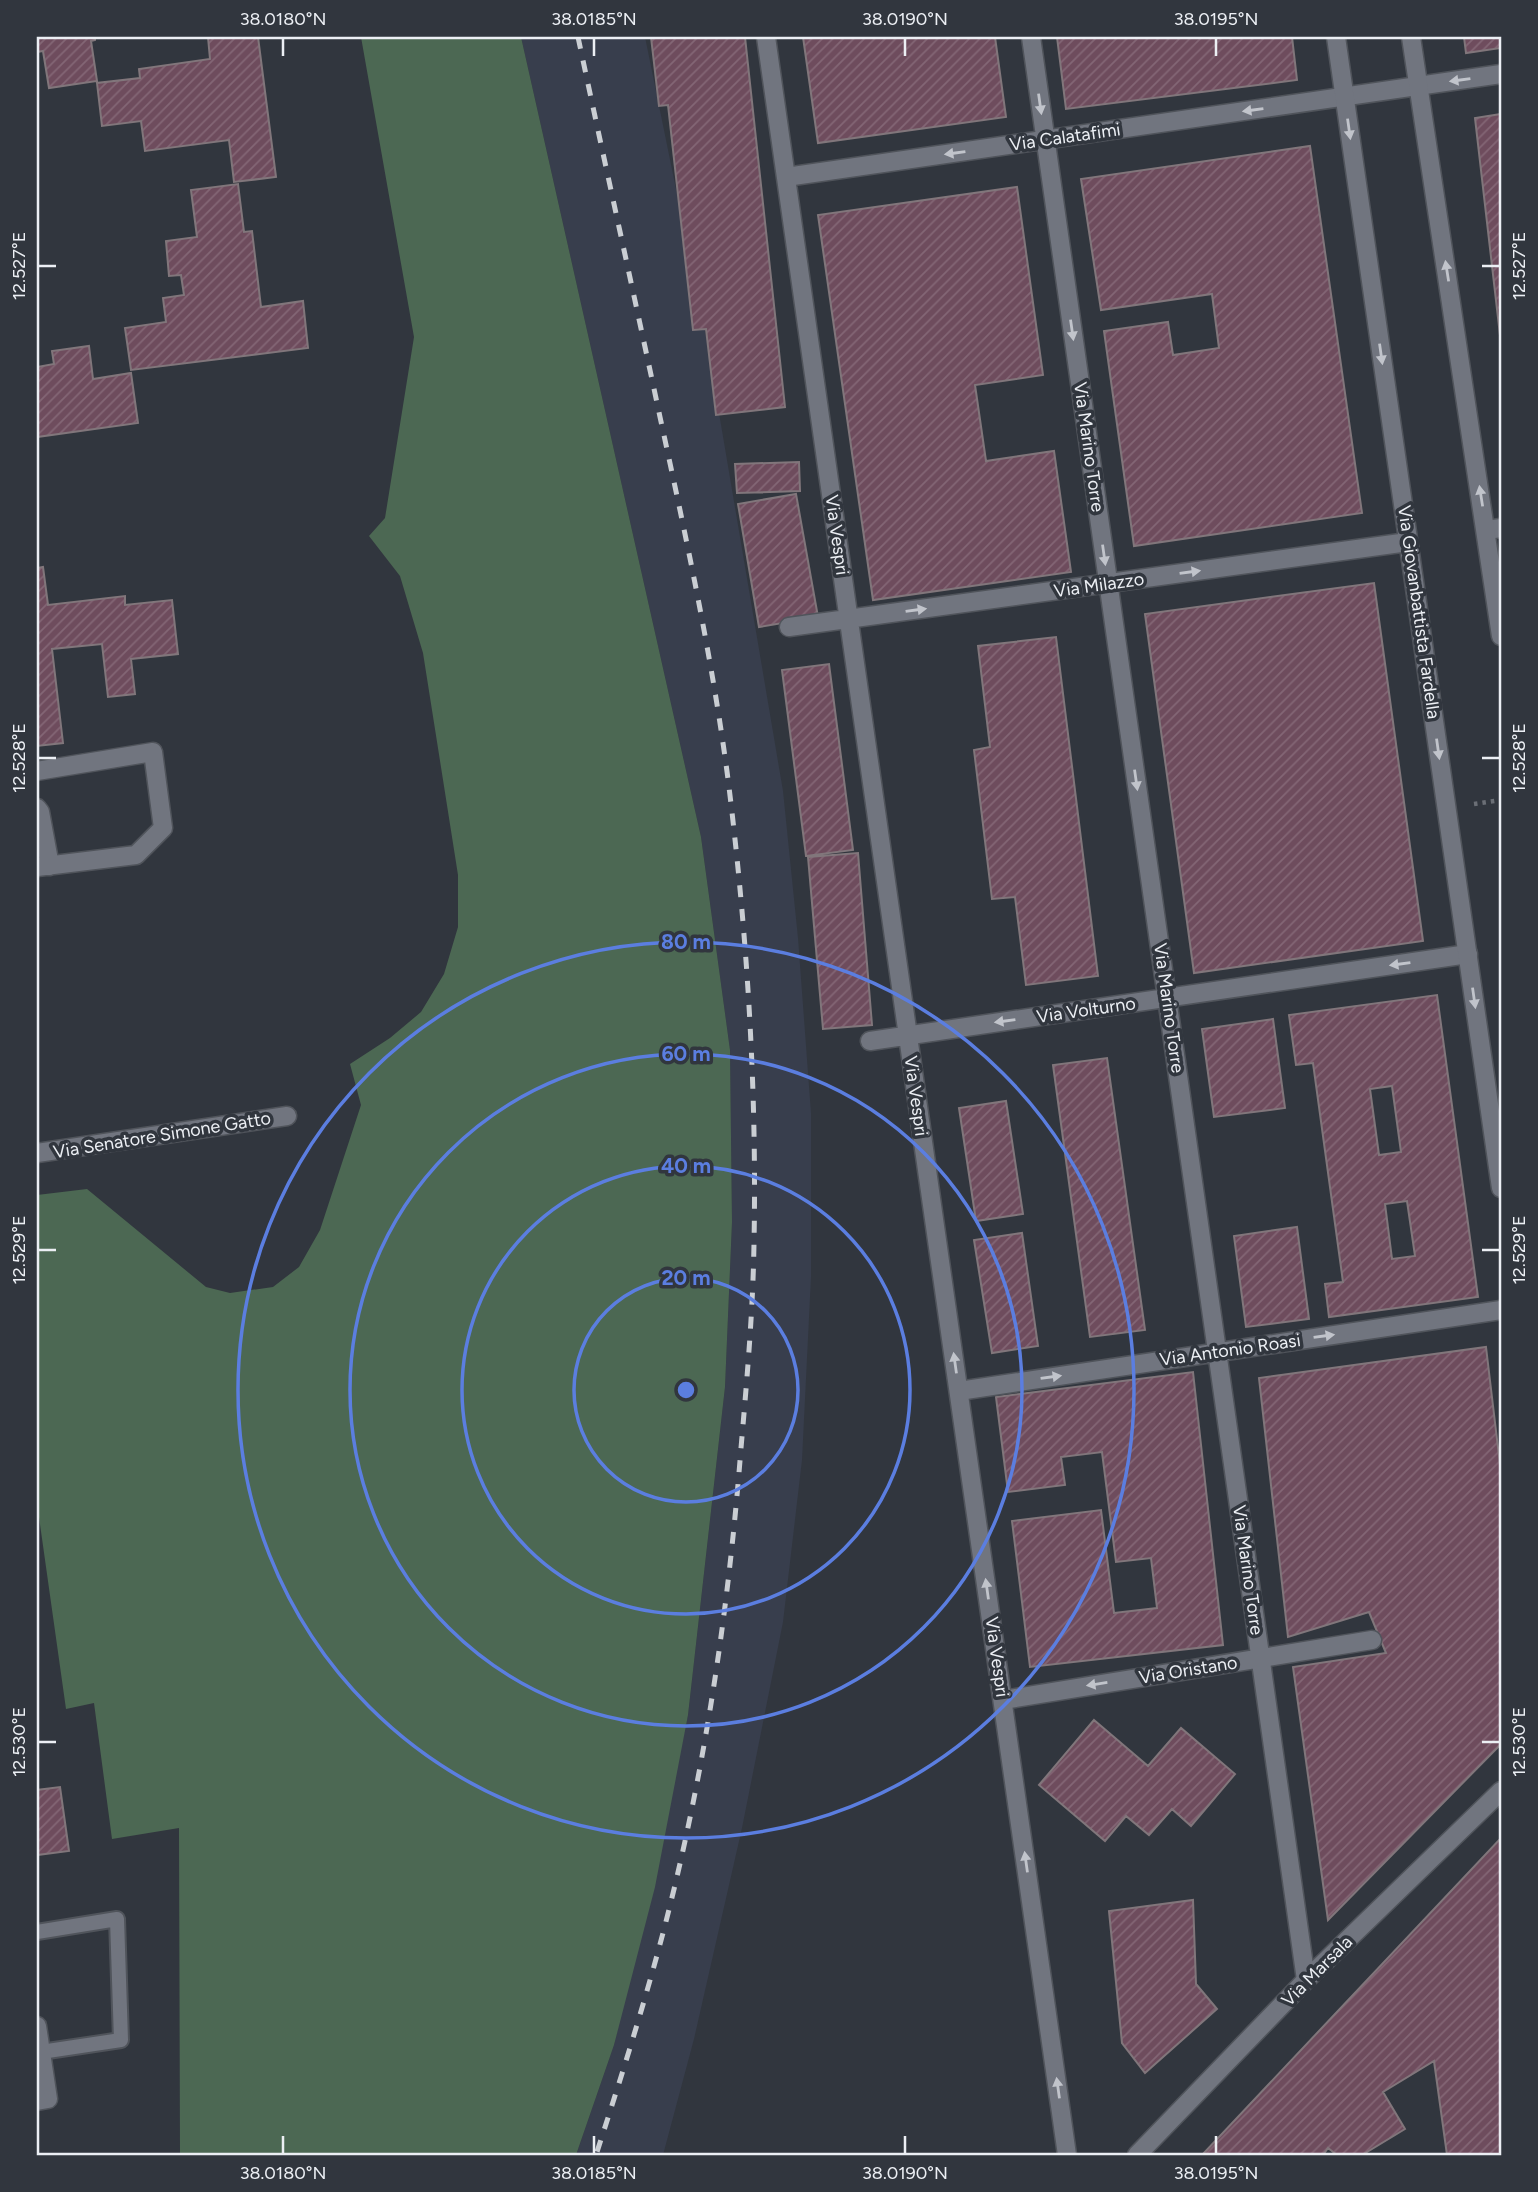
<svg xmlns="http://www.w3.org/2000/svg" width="1538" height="2192" viewBox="0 0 1538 2192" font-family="Figtree,sans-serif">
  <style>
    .built { fill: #383e4d }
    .green { fill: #4c6853 }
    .building { fill: url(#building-hatch); stroke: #81767b; stroke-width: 2; fill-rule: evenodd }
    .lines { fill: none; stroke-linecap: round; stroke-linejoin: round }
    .lane-casing { stroke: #50545b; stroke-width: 18 }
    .street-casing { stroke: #50545b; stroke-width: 21 }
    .secondary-casing { stroke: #50545b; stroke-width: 21 }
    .path { stroke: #6b6f76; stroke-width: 4.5; stroke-dasharray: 3.5 5; stroke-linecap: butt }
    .lane { stroke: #71757f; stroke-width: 14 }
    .street { stroke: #71757f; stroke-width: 18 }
    .secondary { stroke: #71757f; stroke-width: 18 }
    .rail { stroke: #caced3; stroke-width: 5; stroke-dasharray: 12 12; stroke-linecap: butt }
    .oneway { fill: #c1c4cb }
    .ticks { fill: none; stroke: #eceff4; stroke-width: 2.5 }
    .ring { fill: none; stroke: #5b7ee0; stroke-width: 3.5 }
    .labels { text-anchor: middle; stroke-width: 7; stroke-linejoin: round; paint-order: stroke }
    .street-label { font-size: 18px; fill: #eceff4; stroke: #31363e }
    .centre { fill: #5b7ee0; stroke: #31363e; stroke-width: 3.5 }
    .ring-label { font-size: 21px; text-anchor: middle; font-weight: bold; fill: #5b7ee0; stroke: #31363e; stroke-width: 7; stroke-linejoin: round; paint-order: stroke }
    .neatline { fill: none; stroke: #eceff4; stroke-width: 2.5 }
    .ticks-label { font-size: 18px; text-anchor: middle; fill: #eceff4 }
  </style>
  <defs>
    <pattern id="building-hatch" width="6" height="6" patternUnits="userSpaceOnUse" patternTransform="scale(1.75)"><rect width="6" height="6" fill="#6e4c5d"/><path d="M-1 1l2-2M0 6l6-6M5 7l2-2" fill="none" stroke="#836675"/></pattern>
  </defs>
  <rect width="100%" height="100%" fill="#31363e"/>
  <path class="built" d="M521 37H645L706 336 783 791 798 938 811 1113V1277L802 1460 783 1622 742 1828 694 2039 663 2155H576L614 2045 688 1715 725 1387 732 1222 730 1050 701 837Z"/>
  <path class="green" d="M361 37H521L701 837 730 1050 732 1222 725 1387 688 1715 655 1887 614 2045 576 2155H180L179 1828 112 1839 94 1703 66 1709 37 1503V1195L87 1189 206 1287 230 1293 273 1287 299 1267 320 1230 361 1105 350 1064 390 1038 421 1012 444 974 458 927V875L423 653 400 576 369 536 385 518 414 337Z"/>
  <path class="building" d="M37 37H95V40L91 41 97 81 49 88 43 51 37 52Z
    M208 37H258L276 177 234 182 229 140 145 151 141 121 102 126 97 83 140 78 139 69 210 59Z
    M651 37H745L785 407 716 415 706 329 693 330 668 105 659 106Z
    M803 37H995L1006 117 818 143Z
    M1057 37H1292L1297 80 1066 109Z
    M1464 37H1501V48L1466 53Z
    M1501 114V344L1475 118Z
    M1310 146 1362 513 1134 546 1104 331 1168 322 1173 355 1219 348 1212 294 1101 310 1081 179Z
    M238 184 244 232 252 231 261 307 303 301 308 348 131 370 125 328 166 322 163 298 184 295 181 275 169 276 166 241 197 237 191 190Z
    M1017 187 1043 375 975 385 986 461 1054 451 1071 572 873 600 818 215Z
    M89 346 93 379 131 373 138 423 37 437V367L54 364 52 351Z
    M799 462 800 491 737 493 735 464Z
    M796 494 818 617 759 627 738 504Z
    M43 567 48 605 125 596V605L172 600 178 654 131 659 135 694 108 697 102 644 52 649 63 743 37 746V568Z
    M1374 583 1423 941 1194 973 1145 614Z
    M1056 637 1098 976 1026 985 1015 897 992 899 974 750 990 747 978 646Z
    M829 664 853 850 806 856 782 670Z
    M858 853 872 1025 823 1029 808 857Z
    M1437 995 1478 1297 1329 1317 1325 1284 1343 1282 1313 1063 1296 1065 1289 1015ZM1392 1086 1401 1152 1379 1155 1370 1089ZM1407 1201 1415 1256 1392 1259 1385 1204Z
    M1273 1019 1285 1108 1214 1117 1202 1029Z
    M1107 1058 1145 1330 1090 1337 1053 1065Z
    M1006 1101 1023 1214 976 1221 959 1108Z
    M1297 1227 1309 1319 1246 1327 1234 1236Z
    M1022 1233 1038 1346 992 1353 974 1240Z
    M1486 1347 1501 1473V1744L1328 1920 1293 1667 1386 1653 1369 1612 1288 1637 1259 1378Z
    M1193 1372 1223 1645 1030 1667 1012 1521 1101 1510 1114 1613 1157 1608 1151 1558 1116 1562 1102 1452 1061 1457 1065 1485 1008 1492 996 1397Z
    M1094 1720 1148 1766 1181 1728 1235 1774 1191 1826 1172 1809 1149 1835 1126 1816 1105 1841 1039 1785Z
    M60 1787 69 1851 37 1855V1790Z
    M1501 1838V2155H1447L1434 2061 1383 2092 1405 2129 1362 2155H1337L1328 2148 1323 2155H1202Z
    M1193 1900 1196 1984 1217 2009 1145 2073 1122 2043 1109 1911Z"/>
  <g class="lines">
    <defs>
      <path id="lane" d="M37 1932 117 1919 121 2040 41 2052"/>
      <path id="street" d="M766 37 1067 2155
        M1031 37 1306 1980
        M786 177 1501 74
        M1486 530 1501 528
        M789 627 1408 542
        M37 771 153 752 163 828 136 855 37 867
        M37 808 40 812 50 866
        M870 1041 1468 954
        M37 1153 287 1116
        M959 1391 1501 1310
        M1003 1700 1372 1640
        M37 2026 48 2099 37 2101"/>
      <path id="secondary" d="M1336 37 1501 1188
        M1411 37 1501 636
        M1137 2155 1306 1980 1501 1791"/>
    </defs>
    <use href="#lane" class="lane-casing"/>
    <use href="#street" class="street-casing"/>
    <use href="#secondary" class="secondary-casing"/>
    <path class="path" d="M1474 804 1501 800"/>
    <use href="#lane" class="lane"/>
    <use href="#street" class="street"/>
    <use href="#secondary" class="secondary"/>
    <path class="rail" d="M578 37C605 164 633 290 660 417 686 537 712 657 728 779 747 932 757 1088 754 1243 753 1311 747 1379 741 1448 728 1616 703 1785 659 1948 640 2018 618 2087 596 2155"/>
  </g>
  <defs><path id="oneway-solid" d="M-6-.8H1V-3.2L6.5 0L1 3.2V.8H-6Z" transform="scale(1.75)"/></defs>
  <g class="oneway">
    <use href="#oneway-solid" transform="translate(1460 80) rotate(172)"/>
    <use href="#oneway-solid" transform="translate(1040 104) rotate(82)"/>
    <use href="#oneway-solid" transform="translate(1253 110) rotate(172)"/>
    <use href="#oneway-solid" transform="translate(1349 129) rotate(82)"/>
    <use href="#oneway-solid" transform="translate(955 153) rotate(172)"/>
    <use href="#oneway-solid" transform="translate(1447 271) rotate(-99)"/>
    <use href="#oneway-solid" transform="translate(1072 330) rotate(82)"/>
    <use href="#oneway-solid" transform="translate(1381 354) rotate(82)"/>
    <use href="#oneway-solid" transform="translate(1481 496) rotate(-99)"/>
    <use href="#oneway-solid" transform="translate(1104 555) rotate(82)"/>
    <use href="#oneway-solid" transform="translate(1190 572) rotate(-8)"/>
    <use href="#oneway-solid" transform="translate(916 610) rotate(-8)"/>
    <use href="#oneway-solid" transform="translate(1438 749) rotate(82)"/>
    <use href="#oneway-solid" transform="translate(1136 780) rotate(82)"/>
    <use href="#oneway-solid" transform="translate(1400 964) rotate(172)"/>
    <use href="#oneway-solid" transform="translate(1474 998) rotate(82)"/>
    <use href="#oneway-solid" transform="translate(1005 1021) rotate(172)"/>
    <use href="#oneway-solid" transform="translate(1324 1336) rotate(-8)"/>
    <use href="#oneway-solid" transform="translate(955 1363) rotate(-98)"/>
    <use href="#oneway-solid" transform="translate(1051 1377) rotate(-8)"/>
    <use href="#oneway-solid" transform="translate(987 1589) rotate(-98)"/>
    <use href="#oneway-solid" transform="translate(1097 1684) rotate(171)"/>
    <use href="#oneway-solid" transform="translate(1026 1862) rotate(-98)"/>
    <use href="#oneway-solid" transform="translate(1058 2088) rotate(-98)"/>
  </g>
  <path class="ticks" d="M283 38V56M594 38V56M905 38V56M1216 38V56M38 266H56M1482 266H1500M38 758H56M1482 758H1500M38 1250H56M1482 1250H1500M38 1742H56M1482 1742H1500M283 2136V2154M594 2136V2154M905 2136V2154M1216 2136V2154"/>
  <g class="ring">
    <circle cx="686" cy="1390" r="112"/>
    <circle cx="686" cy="1390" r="224"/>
    <circle cx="686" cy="1390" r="336"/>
    <circle cx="686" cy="1390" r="448"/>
  </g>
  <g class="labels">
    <g class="street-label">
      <text transform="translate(1065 137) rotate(-8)" y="6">Via Calatafimi</text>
      <text transform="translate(1089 447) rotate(82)" y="6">Via Marino Torre</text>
      <text transform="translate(837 535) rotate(82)" y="6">Via Vespri</text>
      <text transform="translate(1099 585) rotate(-8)" y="6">Via Milazzo</text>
      <text transform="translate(1419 612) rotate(82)" y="6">Via Giovanbattista Fardella</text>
      <text transform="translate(1169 1008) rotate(82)" y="6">Via Marino Torre</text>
      <text transform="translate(1086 1010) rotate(-8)" y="6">Via Volturno</text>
      <text transform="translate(916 1096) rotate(82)" y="6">Via Vespri</text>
      <text transform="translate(162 1135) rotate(-9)" y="6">Via Senatore Simone Gatto</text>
      <text transform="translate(1230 1350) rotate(-8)" y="6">Via Antonio Roasi</text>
      <text transform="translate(1248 1570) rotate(82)" y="6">Via Marino Torre</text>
      <text transform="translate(997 1657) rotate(82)" y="6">Via Vespri</text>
      <text transform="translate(1188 1670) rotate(-9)" y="6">Via Oristano</text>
      <text transform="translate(1317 1971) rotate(-45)" y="6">Via Marsala</text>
    </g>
  </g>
  <circle cx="686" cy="1390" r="10" class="centre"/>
  <g class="ring-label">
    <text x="686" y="949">80 m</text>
    <text x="686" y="1061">60 m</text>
    <text x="686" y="1173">40 m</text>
    <text x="686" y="1285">20 m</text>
  </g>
  <rect width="1538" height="2192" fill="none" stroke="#31363e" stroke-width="77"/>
  <rect x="38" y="38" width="1462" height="2116" class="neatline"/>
  <g class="ticks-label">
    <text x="283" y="25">38.0180°N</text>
    <text x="594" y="25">38.0185°N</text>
    <text x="905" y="25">38.0190°N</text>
    <text x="1216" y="25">38.0195°N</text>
    <text transform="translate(1519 266) rotate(-90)" y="6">12.527°E</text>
    <text transform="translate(19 266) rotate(-90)" y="6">12.527°E</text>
    <text transform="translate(1519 758) rotate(-90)" y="6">12.528°E</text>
    <text transform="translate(19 758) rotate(-90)" y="6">12.528°E</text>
    <text transform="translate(19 1250) rotate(-90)" y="6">12.529°E</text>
    <text transform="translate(1519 1250) rotate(-90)" y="6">12.529°E</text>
    <text transform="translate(1519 1742) rotate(-90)" y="6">12.530°E</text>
    <text transform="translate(19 1742) rotate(-90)" y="6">12.530°E</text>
    <text x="283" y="2179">38.0180°N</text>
    <text x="594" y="2179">38.0185°N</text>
    <text x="905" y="2179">38.0190°N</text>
    <text x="1216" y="2179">38.0195°N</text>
  </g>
</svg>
